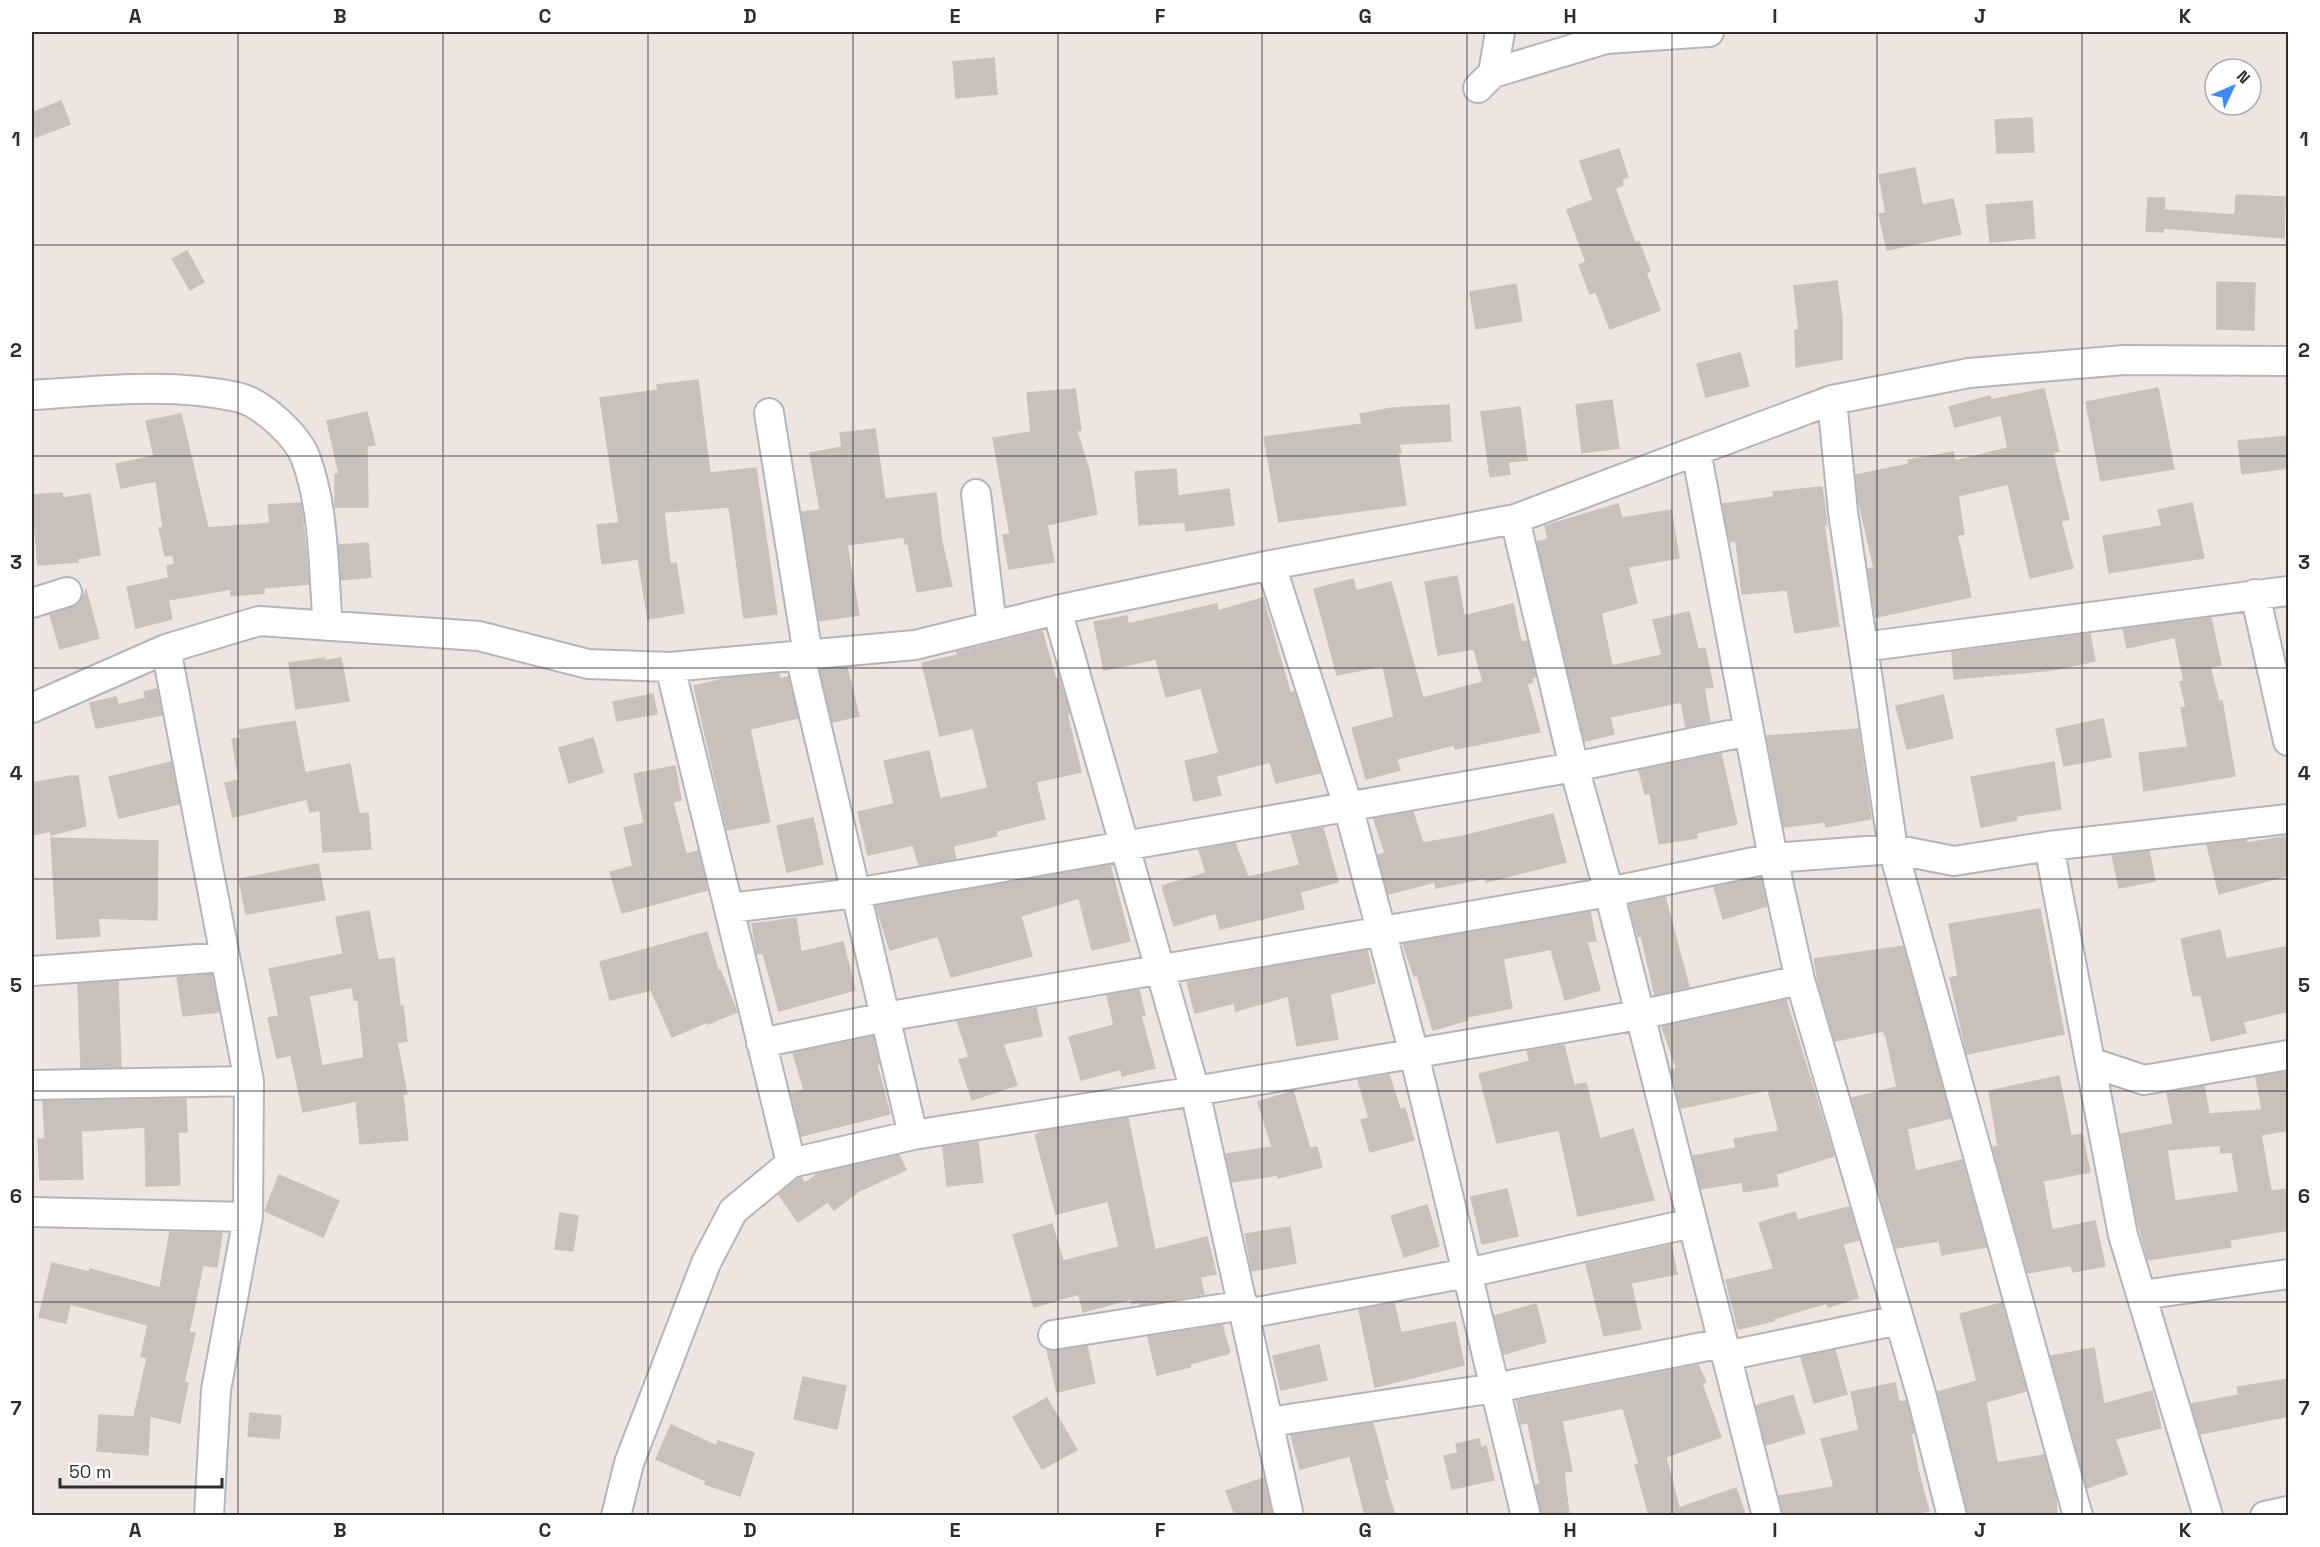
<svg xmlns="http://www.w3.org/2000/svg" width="2320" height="1547" viewBox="0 0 2320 1547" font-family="'Space Grotesk',sans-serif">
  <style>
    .building { fill: #c8c1bb; stroke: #ccc1b9; stroke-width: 1.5; fill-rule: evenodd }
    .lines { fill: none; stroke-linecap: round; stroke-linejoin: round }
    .minor-casing { stroke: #b0b6be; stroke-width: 32 }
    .minor { stroke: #fff; stroke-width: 28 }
    .grid { fill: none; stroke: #2e2e2e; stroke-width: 1.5; stroke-opacity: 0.55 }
    .neatline { fill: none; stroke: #2e2e2e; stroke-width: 2 }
    .grid-label { font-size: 20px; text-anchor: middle; font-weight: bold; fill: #2e2e2e }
  </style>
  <rect width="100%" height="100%" fill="#efe5e0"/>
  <path class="building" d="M994 58 997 94 956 98 953 62Z
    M61 101 70 124 36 137 32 126V113Z
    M2032 118 2034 152 1997 153 1995 120Z
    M1619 149 1628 177 1622 179 1623 185 1615 188 1635 243 1639 242 1650 271 1646 273 1660 310 1610 329 1596 292 1590 294 1579 265 1586 262 1567 210 1593 200 1580 161Z
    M1915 168 1922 205 1953 199 1961 234 1887 250 1879 214 1886 213 1879 175Z
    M2236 195 2285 197 2284 238 2164 228 2163 232 2146 231 2148 198H2165L2164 210 2235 215Z
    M2032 201 2035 238 1990 242 1986 205Z
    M187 251 204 282 190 290 172 259Z
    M1837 281 1842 318V359L1796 367 1795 330H1799L1794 286Z
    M2217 282 2255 283 2254 330 2217 329Z
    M1516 284 1522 321 1476 329 1470 292Z
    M1740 353 1749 386 1706 397 1697 364Z
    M698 380 710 473 756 468 777 614 744 618 729 507 664 512 670 564 676 563 684 613 648 619 638 559 602 564 597 525 619 523 600 398 658 390 657 385Z
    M2158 388 2174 469 2101 481 2086 402Z
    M1075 389 1081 430 1077 431 1089 470 1097 514 1047 525 1054 562 1009 569 1003 535 1010 534 993 438 1031 432 1027 393Z
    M2044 389 2059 451 2053 453 2069 519 2061 521 2073 568 2030 578 2008 484 1958 496 1964 534 1957 535 1971 597 1876 617 1868 569 1874 568 1858 498 1856 475 1909 464 1908 460 1953 452 1955 461 2008 448 2001 415 1955 427 1949 407 1990 396 1991 400Z
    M1612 400 1619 448 1582 453 1576 405Z
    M1449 405 1451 441 1399 444 1401 453H1398L1406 505 1279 522 1264 437 1362 424 1360 414 1392 408Z
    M1520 407 1527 460 1508 462 1510 474 1490 477 1481 412Z
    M367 412 375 445 367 446 368 507H335V474H339L327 421Z
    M181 414 208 528 270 523 268 505 301 503 309 584 264 588V593L231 596V589L168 600 172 619 136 628 127 587 169 578 167 566 175 564 173 555 165 556 159 528 163 527 156 481 121 488 116 464 154 456 146 421Z
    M875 429 885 499 936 493 942 543 952 586 917 592 908 543 905 544 904 537 847 545 859 615 819 621 802 512 820 510 810 453 842 447 840 433Z
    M2289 436V468L2242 474 2238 441Z
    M1176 469 1178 496 1229 489 1234 525 1186 531 1185 522 1139 525 1135 472Z
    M1822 487 1827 525H1824L1839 626 1795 633 1787 590 1742 594 1736 541 1730 542 1723 504 1774 497 1773 492Z
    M62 493 63 498 90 494 100 555 77 559 78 562 38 565 32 495Z
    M2192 503 2204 558 2109 573 2103 536 2162 526 2158 510Z
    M1618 504 1622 518 1671 510 1679 558 1628 567 1637 603 1601 613 1612 666 1662 655 1653 620 1689 612 1698 649 1705 648 1713 687 1704 688 1710 722 1686 727 1681 702 1610 717 1614 734 1585 741 1537 542 1548 539 1545 526Z
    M368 543 371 577 341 580 339 545Z
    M1457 576 1464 616 1513 604 1521 642 1527 641 1536 677 1532 678 1533 682 1527 684 1540 732 1455 749 1454 745 1397 759 1400 770 1366 779 1352 728 1394 717 1383 666 1337 675 1314 589 1353 579 1356 591 1391 582 1423 698 1483 682 1474 649 1438 655 1425 582Z
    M86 590 99 638 60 649 50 615 79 604Z
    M1263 598 1290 692H1294L1320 773 1276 783 1270 762 1216 776 1221 795 1194 801 1185 761 1219 753 1201 688 1166 697 1156 659 1104 670 1094 622 1127 616 1128 624 1217 604 1218 611Z
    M2211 618 2221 665 2210 667 2219 702 2222 701 2235 776 2144 791 2139 753 2188 747 2181 708 2186 707 2180 682 2184 681 2175 637 2127 648 2123 629Z
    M1042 631 1056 680 1059 678 1070 714H1067L1081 772 1036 782 1045 819 996 831 997 836 953 846 956 859 919 865 913 845 868 855 858 812 894 804 884 761 929 751 940 799 988 788 973 728 940 736 922 663 958 655 957 652Z
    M2090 634 2095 661 2053 670 1954 679 1952 652Z
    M324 658 325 661 341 658 349 701 296 709 289 663Z
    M847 668 859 716 832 722 820 670Z
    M779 674 780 679 788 677 798 718 750 729 770 822 727 830 694 686 728 678Z
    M157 689 162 715 96 728 90 703 116 697 118 705 146 698 144 692Z
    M653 694 657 714 617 721 613 702Z
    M1943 695 1953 738 1907 749 1896 706Z
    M2103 719 2111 757 2064 766 2056 729Z
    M295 721 305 773 350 764 359 814 368 813 371 849 323 852 320 810 310 812 307 799 233 817 225 783 239 780 232 739 241 738 239 730Z
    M1858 729 1871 819 1826 827 1825 822 1784 827 1767 736Z
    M593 738 603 772 569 783 559 748Z
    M1721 754 1737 824 1696 833 1697 838 1659 844 1650 793 1645 794 1639 770Z
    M171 762 179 804 119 818 109 777Z
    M2054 762 2061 809 2016 816 2017 820 1981 827 1971 777Z
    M675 766 681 800 673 802 686 854 698 851 707 890 622 913 610 872 633 866 624 828 644 823 634 774Z
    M70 776H78L86 826 51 835V831L32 835V783Z
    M1413 812 1423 843 1463 836 1553 814 1566 862 1486 882 1485 878 1436 888 1435 882 1388 894 1378 855 1385 853 1374 819Z
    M813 818 823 864 787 872 777 826Z
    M1323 828 1338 882 1300 892 1304 909 1220 929 1216 913 1174 926 1162 886 1206 873 1199 850 1235 843 1248 877 1300 865 1291 833Z
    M2289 836V875L2219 894 2207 845 2246 840 2247 843Z
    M51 838 158 841 157 920 98 918 100 936 57 939Z
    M2149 851 2155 881 2119 888 2112 855Z
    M318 864 325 900 246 914 239 879Z
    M1110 865 1130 941 1092 950 1079 898 1021 916 1032 956 951 977 938 936 890 950 876 906Z
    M1760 877 1767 906 1723 919 1714 887Z
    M1665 897 1689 987 1655 995 1641 935 1638 936 1629 905Z
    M2040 909 2064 1034 1967 1054 1950 978 1958 976 1949 924Z
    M369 911 378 960 394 958 400 1006H403L407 1041 397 1043 407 1094H403L408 1140 360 1144 356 1101 303 1112 291 1055 277 1058 268 1018 279 1016 269 969 343 954 336 917ZM352 987 354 1000H358L364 1058 322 1066 309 996Z
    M1590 912 1596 941 1587 942 1600 990 1565 1000 1551 949 1503 959 1512 1008 1467 1017 1468 1020 1433 1030 1417 975 1414 976 1403 944Z
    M796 918 801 952 843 942 855 990 779 1011 763 953 757 954 752 924Z
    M2220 930 2226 959 2289 946V1011L2243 1022 2246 1033 2211 1041 2201 995 2193 996 2181 939Z
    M707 932 718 971 720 970 737 1012 708 1024 707 1022 672 1037 651 990 610 1000 600 962Z
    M1903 946 1951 1118 1907 1129 1915 1168 1917 1171 1962 1160 1986 1247 1942 1255 1939 1241 1896 1248 1852 1098 1897 1087 1886 1036 1883 1031 1835 1041 1819 986 1814 959Z
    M1367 950 1375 983 1330 994 1338 1039 1297 1046 1288 996 1236 1011 1234 1003 1195 1013 1187 982Z
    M212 975 219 1012 183 1016 177 977Z
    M118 981 121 1067 81 1068 78 984Z
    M1139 990 1145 1015 1141 1016 1155 1068 1122 1076 1121 1069 1081 1080 1069 1037 1114 1025 1107 995Z
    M1786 1000 1834 1156 1776 1174 1778 1186 1744 1192 1742 1182 1701 1189 1693 1156 1736 1148 1734 1139 1779 1131 1768 1090 1681 1108 1671 1070 1677 1069 1662 1027Z
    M1036 1008 1042 1036 1003 1044 1017 1085 972 1100 959 1060 969 1057 957 1021Z
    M873 1036 879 1064 877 1065 890 1114 801 1136 791 1093 804 1090 793 1053Z
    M1564 1045 1574 1085 1586 1083 1600 1139 1633 1129 1654 1200 1578 1216 1559 1130 1497 1143 1479 1074 1530 1061 1527 1051Z
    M2288 1072 2289 1130 2261 1135 2271 1191 2289 1189V1230L2230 1240 2231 1247 2148 1260 2137 1219 2121 1134 2173 1124 2167 1093 2204 1086 2209 1114 2262 1110 2256 1077ZM2220 1145 2221 1153 2232 1152 2239 1192 2175 1201 2167 1150Z
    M1389 1075 1400 1109 1405 1108 1414 1140 1370 1152 1361 1120 1369 1118 1358 1080Z
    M2059 1076 2071 1136 2082 1134 2090 1172 2043 1181 2052 1230 2095 1221 2105 1266 2073 1272 2071 1265 2028 1273 1993 1147 1998 1146 1989 1091Z
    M1293 1091 1310 1148 1317 1147 1322 1167 1278 1178V1175L1232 1182 1226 1154 1272 1147 1258 1102Z
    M186 1099 187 1132H178L180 1185 146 1186 145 1127 81 1131 83 1179 40 1180 38 1139H45L43 1101Z
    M1128 1118 1155 1250 1207 1237 1216 1274 1200 1277 1204 1294 1140 1305V1302L1132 1304 1131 1299 1083 1312 1079 1294 1034 1307 1013 1235 1052 1224 1063 1261 1119 1247 1108 1201 1056 1214 1035 1135 1044 1131Z
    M978 1142 983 1182 947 1186 943 1147Z
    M899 1155 906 1170 859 1191 834 1210 828 1202 798 1222 779 1195 799 1178H801L805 1183 819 1173Z
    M279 1175 339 1201 323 1237 265 1211Z
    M1507 1189 1518 1236 1482 1244 1471 1197Z
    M1427 1205 1439 1246 1404 1257 1391 1216Z
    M1849 1207 1859 1240 1843 1244 1858 1298 1828 1307 1827 1303 1773 1319 1774 1321 1738 1329 1726 1280 1774 1269 1759 1223 1795 1212 1798 1220Z
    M560 1213 578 1216 573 1251 555 1249Z
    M1290 1227 1296 1263 1252 1271 1245 1234Z
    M170 1232 222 1233 217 1267 203 1265 189 1332 195 1333 184 1382 188 1383 180 1423 150 1416 148 1455 97 1451 99 1415 134 1417 147 1358 141 1356 148 1325 70 1304 66 1323 39 1317 52 1263 89 1272 90 1269 160 1288Z
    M1671 1245 1677 1274 1631 1283 1641 1329 1604 1336 1586 1264Z
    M1394 1303 1401 1333 1455 1322 1464 1365 1375 1387 1359 1310Z
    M2002 1303 2026 1391 1986 1402 1997 1463 2044 1455 2056 1498 2057 1515H1968L1938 1392 1977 1381 1960 1314Z
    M1536 1304 1546 1342 1504 1354 1494 1316Z
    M1222 1325 1230 1353 1190 1364V1367L1157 1375 1148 1337Z
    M1319 1345 1327 1380 1281 1390 1273 1356Z
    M1087 1346 1095 1383 1057 1392 1047 1350Z
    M2094 1348 2104 1404 2152 1391 2161 1428 2115 1439 2127 1474 2087 1488 2051 1356Z
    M1835 1350 1847 1394 1814 1403 1801 1357Z
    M1698 1365 1706 1382 1702 1384 1721 1437 1666 1457 1679 1508 1736 1488 1745 1515H1649L1635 1465 1639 1464 1623 1408 1562 1421 1572 1471 1564 1472 1569 1515H1542L1535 1485 1540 1484 1528 1423 1521 1424 1517 1401Z
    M803 1377 846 1386 837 1429 794 1419Z
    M2289 1379V1416L2201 1434 2191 1404 2239 1395 2237 1387Z
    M1895 1383 1899 1402 1906 1401 1914 1433 1911 1434 1919 1474 1929 1511 1910 1515H1783L1779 1496 1834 1487 1821 1439 1859 1430 1851 1392Z
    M1793 1395 1805 1433 1766 1445 1756 1406Z
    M1047 1398 1077 1450 1042 1469 1013 1417Z
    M250 1413 281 1416 279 1439 248 1436Z
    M1373 1423 1388 1479 1384 1480 1395 1515H1365L1350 1456 1300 1469 1291 1435Z
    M671 1425 717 1446 718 1441 754 1453 740 1496 705 1484 706 1481 656 1459Z
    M1479 1439 1481 1448 1486 1446 1494 1480 1452 1489 1444 1456 1458 1453 1456 1444Z
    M1264 1478 1272 1515H1235L1226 1491Z"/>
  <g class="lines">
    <defs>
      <path id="minor" d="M1493 73 1500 32
        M1478 88 1493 73 1606 39 1709 32
        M32 395C99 391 170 382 237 397 261 402 298 436 306 459 325 511 323 571 328 626
        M1832 400 1843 512 1893 849 2078 1516
        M769 413 808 655
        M1696 451 1773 858 1800 980 1922 1397 1952 1516
        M976 494 992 626
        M1515 519 1574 767 1609 892 1767 1516
        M1271 565 1348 806 1414 1054 1526 1516
        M2255 594 2288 741
        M32 603 67 592
        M1057 610 1195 1091 1289 1516
        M1863 647 2288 591
        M166 649 249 1081 248 1217 216 1390 209 1516
        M800 656 913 1135
        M670 667 791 1163
        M32 708 166 649 259 621 479 636 588 664 670 667 915 645 1057 610 1271 565 1515 519 1832 400 1969 373 2124 360 2288 361
        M2049 846 2123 1235 2208 1516
        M729 908 856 893 1574 767 1749 731
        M32 971 225 957
        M761 1043 885 1017 1609 892 1773 858 1893 849 1954 861 2049 846 2288 819
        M2090 1062 2144 1080 2288 1055
        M32 1085 249 1081
        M32 1212 248 1217
        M2142 1295 2288 1274
        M1246 1314 1467 1273 1692 1223
        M1053 1335 1244 1305
        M1726 1356 1899 1320
        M1270 1422 1495 1388 1723 1343
        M616 1516 629 1463 706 1263 733 1211 791 1163 913 1135 1195 1091 1639 1015 1800 980
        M2265 1516 2288 1511"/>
    </defs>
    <use href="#minor" class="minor-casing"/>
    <use href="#minor" class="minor"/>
  </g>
  <path class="grid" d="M238 32V1516M443 32V1516M648 32V1516M853 32V1516M1058 32V1516M1262 32V1516M1467 32V1516M1672 32V1516M1877 32V1516M2082 32V1516M32 245H2288M32 456H2288M32 668H2288M32 879H2288M32 1091H2288M32 1302H2288"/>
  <rect width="2320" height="1547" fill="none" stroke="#ffffff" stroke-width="66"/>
  <g transform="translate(2233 87) rotate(46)"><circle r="28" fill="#ffffff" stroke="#ababab" stroke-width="1.5"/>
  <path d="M0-4.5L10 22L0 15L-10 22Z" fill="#3d8aff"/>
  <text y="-9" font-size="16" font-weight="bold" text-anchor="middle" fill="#2e2e2e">N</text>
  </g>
  <path d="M60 1478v9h162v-9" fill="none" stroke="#2e2e2e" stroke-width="3"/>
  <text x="69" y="1478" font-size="18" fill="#2e2e2e" stroke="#ffffff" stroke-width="4.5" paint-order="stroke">50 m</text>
  <rect x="33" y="33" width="2254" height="1481" class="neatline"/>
  <g class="grid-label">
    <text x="135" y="23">A</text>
    <text x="340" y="23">B</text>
    <text x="545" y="23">C</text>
    <text x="750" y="23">D</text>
    <text x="955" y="23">E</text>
    <text x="1160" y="23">F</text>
    <text x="1365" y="23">G</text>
    <text x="1570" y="23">H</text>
    <text x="1775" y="23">I</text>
    <text x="1980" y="23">J</text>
    <text x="2185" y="23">K</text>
    <text x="16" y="146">1</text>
    <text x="2304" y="146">1</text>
    <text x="16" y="357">2</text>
    <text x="2304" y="357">2</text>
    <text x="16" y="569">3</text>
    <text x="2304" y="569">3</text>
    <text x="16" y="780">4</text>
    <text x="2304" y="780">4</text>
    <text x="16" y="992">5</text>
    <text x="2304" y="992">5</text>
    <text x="16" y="1203">6</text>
    <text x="2304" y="1203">6</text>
    <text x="16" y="1415">7</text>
    <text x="2304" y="1415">7</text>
    <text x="135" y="1537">A</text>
    <text x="340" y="1537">B</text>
    <text x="545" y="1537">C</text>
    <text x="750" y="1537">D</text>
    <text x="955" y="1537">E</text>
    <text x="1160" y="1537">F</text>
    <text x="1365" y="1537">G</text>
    <text x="1570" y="1537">H</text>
    <text x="1775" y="1537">I</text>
    <text x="1980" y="1537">J</text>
    <text x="2185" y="1537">K</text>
  </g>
</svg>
